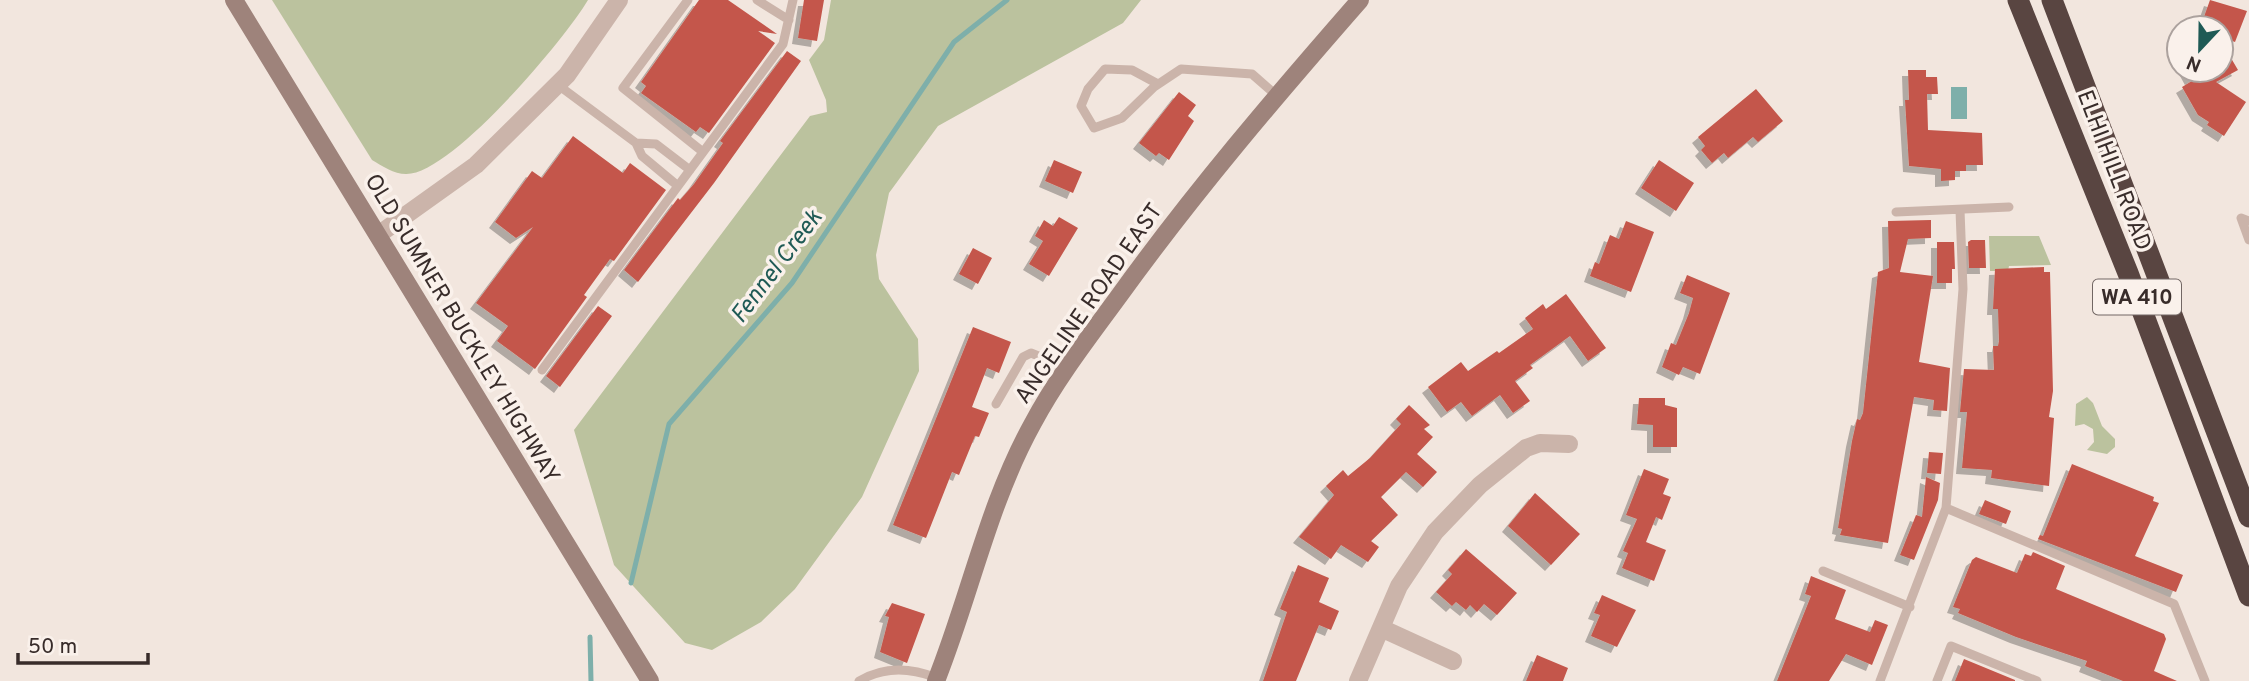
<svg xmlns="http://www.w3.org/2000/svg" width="2249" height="681" viewBox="0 0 2249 681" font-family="Overpass,sans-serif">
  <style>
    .green { fill: #bbc29e }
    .water { fill: #7eafaa }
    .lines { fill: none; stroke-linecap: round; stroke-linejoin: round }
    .stream { stroke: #7eafaa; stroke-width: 5 }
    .building { fill: #c4574b; filter: url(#shadow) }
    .lane { stroke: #cbb4aa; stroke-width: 9 }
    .street { stroke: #cbb4aa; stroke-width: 18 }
    .secondary { stroke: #9e837b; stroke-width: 18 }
    .highway { stroke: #594541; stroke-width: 21 }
    .labels { text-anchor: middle; stroke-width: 7; stroke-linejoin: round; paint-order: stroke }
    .shield { fill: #faf1eb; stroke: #726764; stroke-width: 2 }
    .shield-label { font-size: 21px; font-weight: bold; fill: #382c2a }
    .street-label { font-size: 23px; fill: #382c2a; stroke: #faf1eb }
    .water-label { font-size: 24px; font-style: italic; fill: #1f5a55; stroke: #faf1eb }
  </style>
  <defs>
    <filter id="shadow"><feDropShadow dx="-6" dy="6" stdDeviation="0" flood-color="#0004"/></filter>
  </defs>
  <rect width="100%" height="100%" fill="#f2e6de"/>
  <path class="green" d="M272 0H588C565 39 451 175 406 174 394 174 382 166 372 160Z
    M831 0H1141L1123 23 938 126 889 193 876 255 879 279 918 339 919 371 862 497 795 589 761 622 712 650 685 643 614 565 574 430 810 116 827 112 826 100 809 60 824 40Z
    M1989 236H2039L2051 265 2009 266 2008 271H1990Z
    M2087 397 2093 403 2102 426 2115 439V447L2107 454 2087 450 2094 442 2093 429 2084 424 2075 426 2076 404Z"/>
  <path class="water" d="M1951 87H1967V119H1951Z"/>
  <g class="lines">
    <path class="stream" d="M631 583 669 424 792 283 954 42 1007 0
      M590 637 591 681"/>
  </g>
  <path class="building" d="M699 0H728L777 34 758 31 775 43 709 133 700 127 696 132 641 93 646 86 641 82Z
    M804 0H824L817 41 798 38Z
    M2210 0 2247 11 2235 42 2221 37V28H2200Z
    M2221 41 2238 70 2216 82 2246 102 2224 136 2207 125 2209 122 2198 115 2182 87 2192 81 2186 70H2221Z
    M787 51 801 61 714 183 638 282 624 270 678 198 680 200 694 184 723 143 720 141Z
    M1908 70H1926V77H1937L1938 94H1927L1928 130 1982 133 1983 165H1966V171H1955V180L1941 181V169L1909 166 1905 100H1909Z
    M1756 89 1783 121 1758 142 1753 137 1728 158 1724 153 1712 163 1701 150 1705 146 1698 137Z
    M1179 92 1196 105 1188 116 1194 121 1169 160 1159 153 1156 156 1139 143Z
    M573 136 623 173 630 163 666 190 614 261 610 259 584 295 587 297 535 369 497 341 508 326 476 303 533 227 516 238 495 222 532 171 542 178Z
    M1054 160 1082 172 1073 193 1045 181Z
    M1659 160 1694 183 1676 211 1641 188Z
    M1059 217 1078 228 1049 276 1029 264 1043 241 1035 236 1044 220 1053 226Z
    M1931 220V238L1908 239 1900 272 1933 276 1919 362 1950 368 1947 411 1933 410 1934 400 1914 397 1888 543 1840 535 1842 529 1838 528 1852 441 1857 419 1860 420 1863 413 1878 272 1889 268 1888 221Z
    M1626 221 1654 232 1631 292 1590 276 1595 262 1599 264 1610 235 1619 239Z
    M1971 240H1985L1986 268H1969L1968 242Z
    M1937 242H1954L1955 269H1952V283H1937Z
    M973 248 992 258 978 284 959 274Z
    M2044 267V272H2050L2053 391 2049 417 2054 418 2049 486 1991 478 1992 470 1962 468 1967 412H1960L1964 369 1994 370 1993 346H1998L1999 341 1998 309H1993L1995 269Z
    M1687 275 1730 293 1700 374 1683 367 1679 375 1662 367 1671 343 1676 345 1689 313 1693 298 1680 293Z
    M1566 294 1606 348 1588 361 1570 336 1530 365 1533 368 1515 381 1530 401 1513 413 1500 395 1472 416 1461 402 1447 412 1428 387 1461 362 1468 371 1497 351 1499 353 1533 329 1525 318 1543 304 1546 309Z
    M598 306 612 316 560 387 546 376Z
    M973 327 1011 342 999 373 987 368 972 407 989 413 979 437 975 436 959 475 952 472 926 538 893 525Z
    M1639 398H1665V405L1677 408V447H1653V425L1637 424Z
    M1409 405 1430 425 1424 429 1433 437 1417 454 1437 472 1423 487 1406 472 1381 497 1398 515 1371 541 1379 547 1368 562 1341 545 1331 559 1299 537 1334 495 1326 486 1343 470 1348 476 1370 458 1401 424 1396 419Z
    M1929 452 1943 453 1941 474 1927 473Z
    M2072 464 2154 497 2153 501 2159 503 2135 556 2183 575 2176 592 2038 539 2040 535 2043 536Z
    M1644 469 1669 479 1663 494 1671 497 1662 520 1656 517 1646 542 1666 550 1654 581 1622 568 1628 553 1623 551 1637 519 1626 515Z
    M1926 477 1940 483 1938 500 1914 560 1900 555 1916 515 1922 517Z
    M1535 493 1580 534 1551 565 1508 526Z
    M1985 500 2011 511 2006 524 1979 514Z
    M1466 549 1517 593 1497 615 1484 604 1477 612 1470 605 1466 610 1456 602 1452 606 1436 592 1452 574 1448 570Z
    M2033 552 2065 566 2056 589 2164 634 2166 639 2154 671 2177 681H2123L2085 666 2087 661 2016 637 1958 613 1960 609 1953 607 1972 560 1976 557 2017 573 2025 554 2031 556Z
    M1298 565 1329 578 1319 602 1339 611 1331 630 1319 625 1296 681H1263L1287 612 1280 609Z
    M1811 576 1846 590 1835 619 1870 632 1875 620 1888 625 1872 665 1846 654 1829 681H1777L1811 596 1805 594Z
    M1602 595 1636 610 1617 647 1591 636 1600 615 1594 613Z
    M892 603 925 614 907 663 880 652 889 617 885 616Z
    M1537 655 1568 668 1563 681H1526Z
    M1964 659 2015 680V681H1955Z"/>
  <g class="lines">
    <path class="lane" d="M688 0 623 88 703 152
      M757 0 789 20
      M1158 84 1132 70 1105 69 1088 89 1081 106 1094 128 1122 118 1154 87 1181 69 1252 74 1276 95
      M558 85 636 143 642 156 678 186
      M636 143 656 144 690 170
      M1896 212 2009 207
      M2249 221 2241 218 2249 240
      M542 370 783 44 793 0
      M996 404 1023 357 1031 353 1068 368
      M1946 508 2174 604 2205 681
      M1823 571 1910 607
      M859 681C884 666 912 668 937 678
      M1880 681 1946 508 1963 289 1960 210
      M1937 681 1951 646 2037 681"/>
    <path class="street" d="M378 235 476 165 567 75 619 0
      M1383 629 1453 661
      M1358 681 1399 586 1435 532 1480 485 1526 448 1540 443 1569 444"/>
    <path class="secondary" d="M234 0 650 681
      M936 681C970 596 988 504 1033 423 1057 378 1089 337 1119 296 1194 192 1276 96 1360 0"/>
    <path class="highway" d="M2018 0 2128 273 2249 596
      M2052 0 2249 517"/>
  </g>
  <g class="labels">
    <rect class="shield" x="2093" y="279.5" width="88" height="35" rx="5"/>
    <g class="shield-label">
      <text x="2137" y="304">WA 410</text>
    </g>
    <g class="street-label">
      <text transform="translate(2115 170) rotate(69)" y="8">ELHI HILL ROAD</text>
      <text transform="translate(1088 303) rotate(-55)" y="8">ANGELINE ROAD EAST</text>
      <text transform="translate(463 328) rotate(59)" y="8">OLD SUMNER BUCKLEY HIGHWAY</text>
    </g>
    <g class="water-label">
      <text transform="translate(776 266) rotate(-53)" y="8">Fennel Creek</text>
    </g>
  </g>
  <g transform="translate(2200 49) rotate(202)"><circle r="33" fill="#faf1eb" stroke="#aca29e" stroke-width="2"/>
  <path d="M0-5L12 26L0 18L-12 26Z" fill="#1f5a55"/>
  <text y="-10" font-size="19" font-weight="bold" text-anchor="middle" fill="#382c2a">N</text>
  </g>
  <path d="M18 653v10h130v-10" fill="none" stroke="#382c2a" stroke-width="3.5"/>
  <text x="28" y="653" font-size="21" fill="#382c2a" stroke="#faf1eb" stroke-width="5" paint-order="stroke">50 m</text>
</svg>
